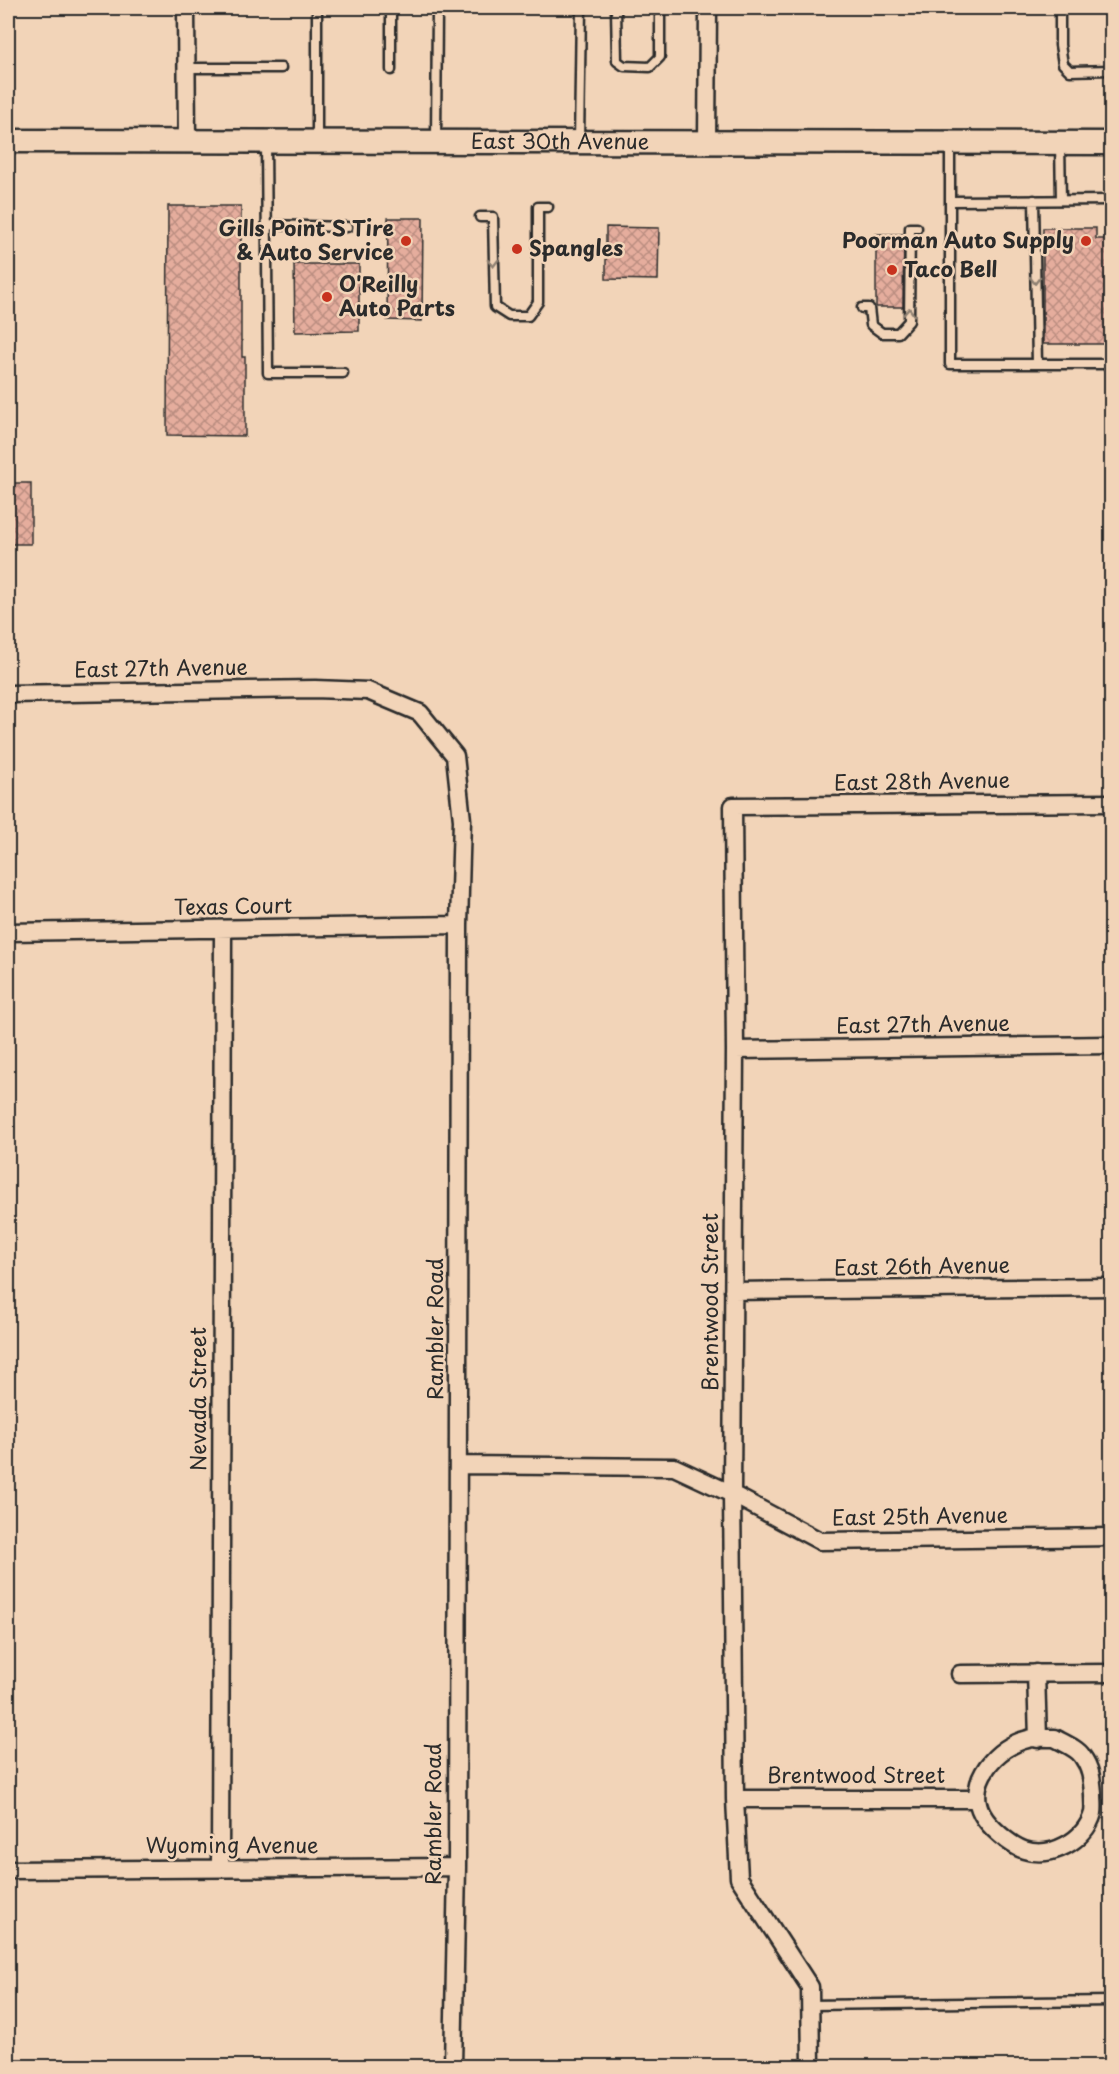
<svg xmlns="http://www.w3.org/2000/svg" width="1119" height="2074" viewBox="0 0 1119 2074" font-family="'Playpen Sans',sans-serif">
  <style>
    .building { fill: url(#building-cross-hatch); stroke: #2b2b2b; stroke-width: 1.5 }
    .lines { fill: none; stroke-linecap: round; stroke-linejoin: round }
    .lane-casing { stroke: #2b2b2b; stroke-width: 13 }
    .street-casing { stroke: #2b2b2b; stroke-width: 21 }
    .secondary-casing { stroke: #2b2b2b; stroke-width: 27 }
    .lane { stroke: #f2d4b8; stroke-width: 8 }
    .street { stroke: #f2d4b8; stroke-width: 16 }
    .secondary { stroke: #f2d4b8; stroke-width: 22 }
    .oneway { stroke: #8e8072 }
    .poi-dot { fill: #c8321e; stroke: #f2d4b8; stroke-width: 2 }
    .labels { text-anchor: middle; stroke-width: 5; stroke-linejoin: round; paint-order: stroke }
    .street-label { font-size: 21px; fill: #2b2b2b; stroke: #f2d4b8 }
    .poi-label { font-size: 21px; font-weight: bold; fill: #2b2b2b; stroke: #f2d4b8; text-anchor: start }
  </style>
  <defs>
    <pattern id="building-cross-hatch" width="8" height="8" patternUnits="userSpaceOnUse" patternTransform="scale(1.5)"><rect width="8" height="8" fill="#e5ad9d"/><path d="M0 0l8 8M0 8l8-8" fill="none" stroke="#ba8d80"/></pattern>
  </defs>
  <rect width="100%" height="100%" fill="#f2d4b8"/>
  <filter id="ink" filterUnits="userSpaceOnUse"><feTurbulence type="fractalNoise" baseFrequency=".0167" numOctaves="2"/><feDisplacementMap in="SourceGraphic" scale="12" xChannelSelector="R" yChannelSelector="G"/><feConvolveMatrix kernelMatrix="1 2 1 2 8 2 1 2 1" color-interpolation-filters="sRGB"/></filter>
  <g filter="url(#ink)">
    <path class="building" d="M168 206H241V341H242V357H245V436L167 435Z
      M388 218H423L422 321 387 320Z
      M606 227 659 228 658 280 606 279Z
      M1043 228H1096V239H1112V344H1043Z
      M876 234H904L903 307H876Z
      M294 264H359V331L295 332Z
      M8 483H31V544H8Z"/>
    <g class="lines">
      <defs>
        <path id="lane" d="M317 8V139
          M391 8V70
          M616 8 617 61 624 66 650 67 660 57V8
          M1060 8V45L1063 64 1070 71 1112 70
          M187 68H281
          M436 142 437 8
          M579 142 581 8
          M266 143 268 373H343
          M950 143V364H1112
          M1060 143 1061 200
          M1034 200 1037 364
          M951 201 1112 200
          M480 217H493L495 307 509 316H528L538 302V207H548
          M267 225 347 227
          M862 308H869L871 325 882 333H898L909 321 910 228H917
          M810 2005 1112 2001"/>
        <path id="street" d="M186 8 187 142
          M707 142 708 8
          M8 694 315 689 368 691 420 713 455 756 462 820 459 925 457 1867 453 2066
          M8 932 459 925
          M735 1050 1112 1045
          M733 1291 1112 1287
          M459 1465 674 1467 732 1494 820 1541 1112 1537
          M1036 1673 1038 1739
          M960 1674 1112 1673
          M1055 1738C1063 1743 1077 1748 1082 1756 1091 1768 1092 1780 1093 1794 1093 1800 1094 1808 1093 1813 1085 1841 1051 1859 1024 1850 1010 1845 989 1827 982 1814 965 1782 997 1746 1028 1739 1036 1737 1047 1738 1055 1738Z
          M735 1799H977
          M220 1868 223 930
          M8 1870 457 1867
          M811 2066 810 1987 739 1878 735 1799 732 1494 735 1050 733 806 1112 803"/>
        <g id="secondary">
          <path id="s1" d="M8 141 1112 143"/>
        </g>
      </defs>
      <use href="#lane" class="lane-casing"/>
      <use href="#street" class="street-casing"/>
      <use href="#secondary" class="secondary-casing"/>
      <use href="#lane" class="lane"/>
      <use href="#street" class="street"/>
      <use href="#secondary" class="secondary"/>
    </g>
    <defs><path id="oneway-chevron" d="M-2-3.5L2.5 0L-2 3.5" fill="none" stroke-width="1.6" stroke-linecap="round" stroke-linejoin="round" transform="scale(1.5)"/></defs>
    <g class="oneway">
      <use href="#oneway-chevron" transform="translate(493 263) rotate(90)"/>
      <use href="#oneway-chevron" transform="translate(1035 280) rotate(89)"/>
      <use href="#oneway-chevron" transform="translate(909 312) rotate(-87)"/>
    </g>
  </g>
  <g class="poi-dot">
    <circle cx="406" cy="241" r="6"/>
    <circle cx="1086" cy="241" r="6"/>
    <circle cx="517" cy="249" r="6"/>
    <circle cx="892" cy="270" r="6"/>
    <circle cx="327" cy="297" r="6"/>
  </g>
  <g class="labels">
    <g class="street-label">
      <text dy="7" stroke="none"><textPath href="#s1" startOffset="552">East 30th Avenue</textPath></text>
      <text transform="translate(161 669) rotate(-1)" y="7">East 27th Avenue</text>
      <text transform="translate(922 782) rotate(-1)" y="7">East 28th Avenue</text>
      <text transform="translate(233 907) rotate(-1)" y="7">Texas Court</text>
      <text transform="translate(923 1025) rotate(-1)" y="7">East 27th Avenue</text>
      <text transform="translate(922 1267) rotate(-1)" y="7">East 26th Avenue</text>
      <text transform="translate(711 1302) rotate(-90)" y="7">Brentwood Street</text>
      <text transform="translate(436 1329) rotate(-90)" y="7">Rambler Road</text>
      <text transform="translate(199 1399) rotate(-90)" y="7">Nevada Street</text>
      <text transform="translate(920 1517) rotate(-1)" y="7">East 25th Avenue</text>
      <text x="856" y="1783">Brentwood Street</text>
      <text transform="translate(434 1814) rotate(-90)" y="7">Rambler Road</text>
      <text x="232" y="1853">Wyoming Avenue</text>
    </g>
    <g class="poi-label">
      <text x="394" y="236" text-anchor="end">Gills Point S Tire<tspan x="394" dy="24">&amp; Auto Service</tspan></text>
      <text x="1074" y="248" text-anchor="end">Poorman Auto Supply</text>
      <text x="529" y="256">Spangles</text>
      <text x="904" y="277">Taco Bell</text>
      <text x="339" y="292">O'Reilly<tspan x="339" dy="24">Auto Parts</tspan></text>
    </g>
  </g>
  <rect width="1119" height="2074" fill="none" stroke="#f2d4b8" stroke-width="30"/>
  <rect x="15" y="15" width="1089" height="2044" fill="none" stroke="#2b2b2b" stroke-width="2" filter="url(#ink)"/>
</svg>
